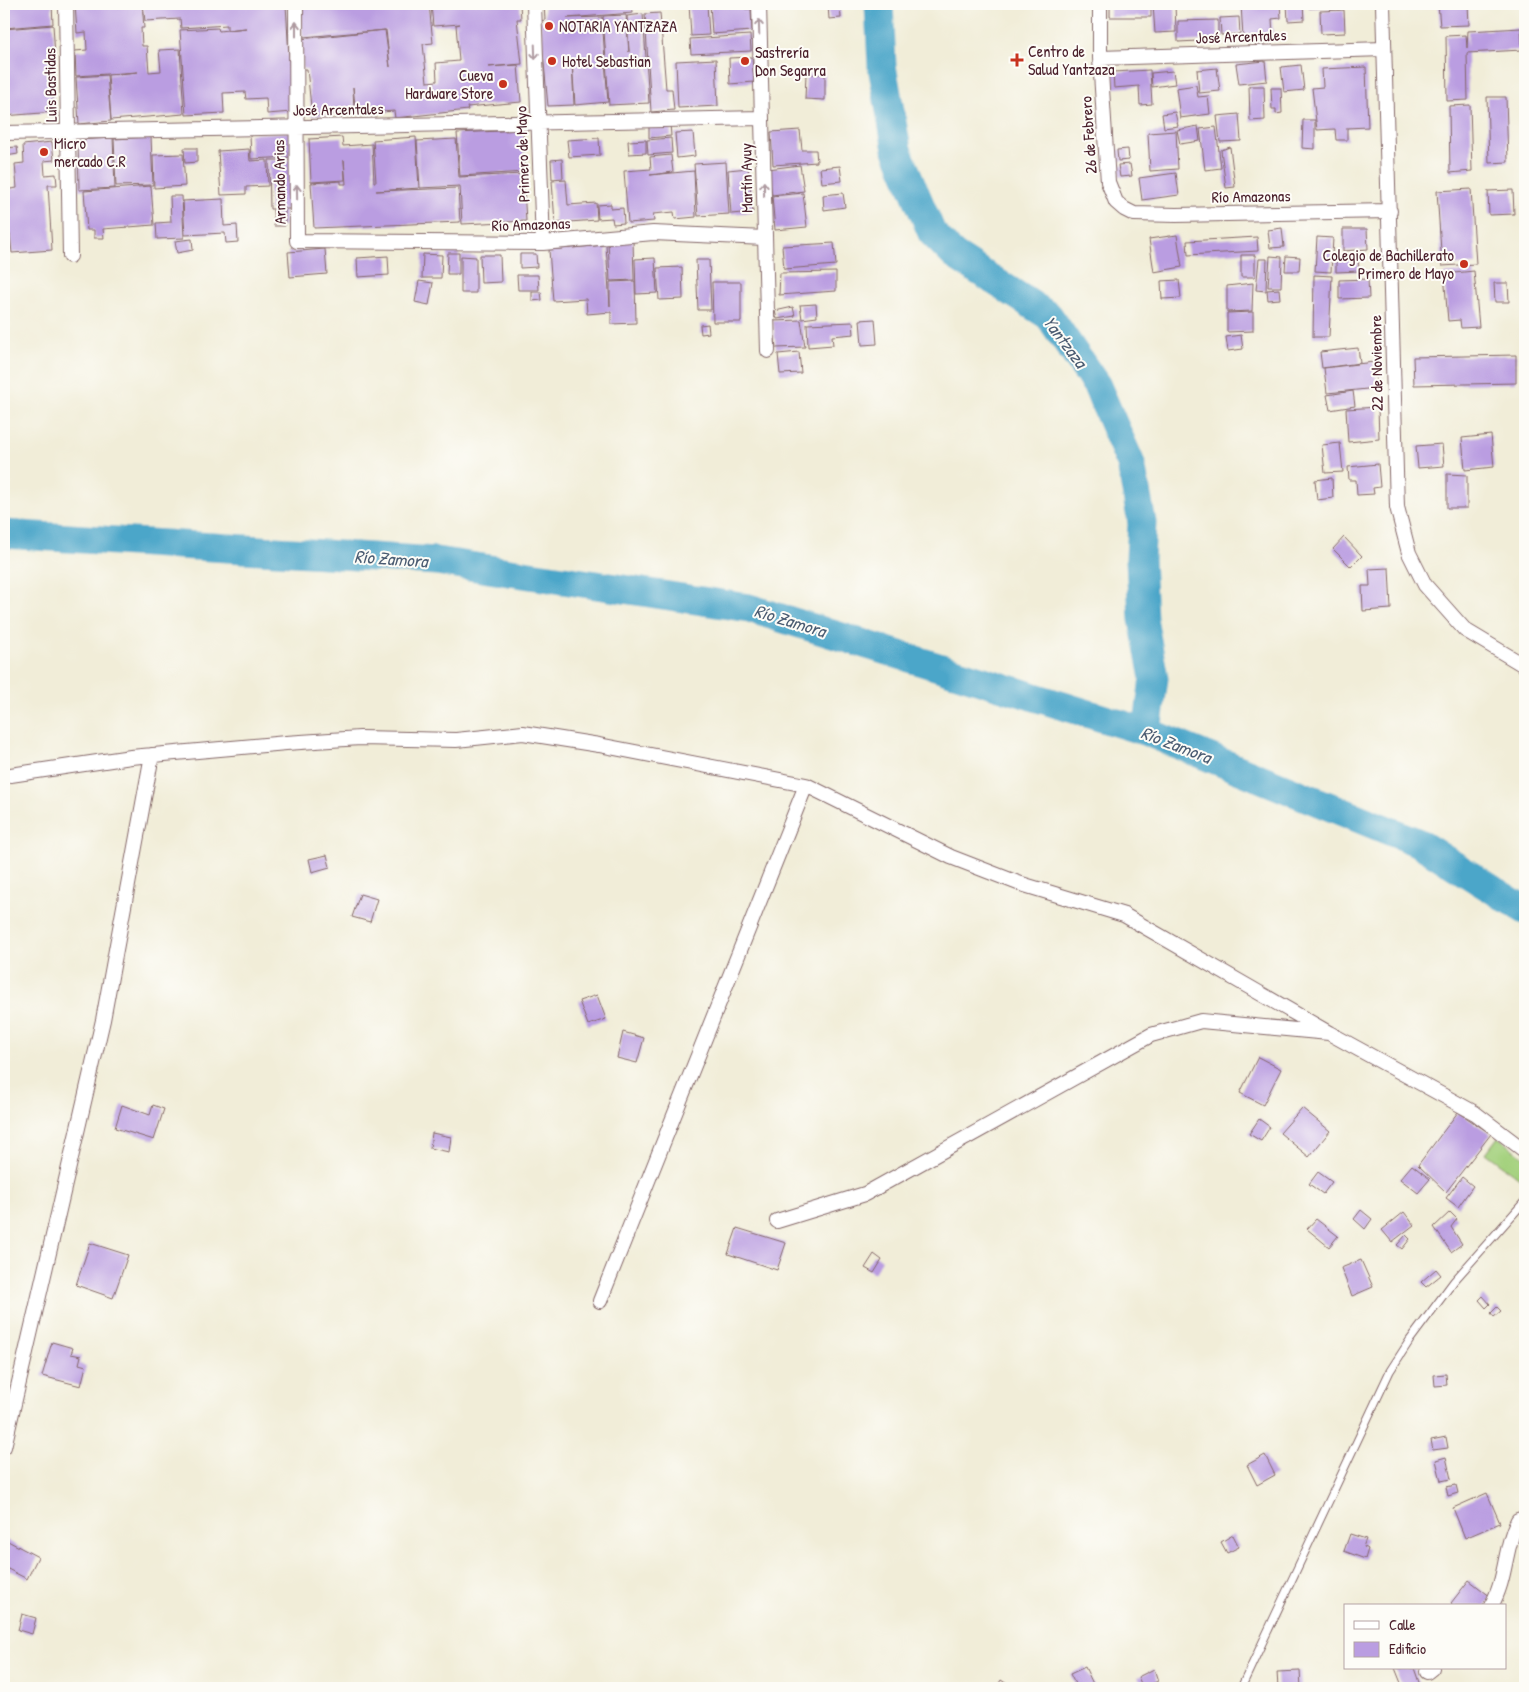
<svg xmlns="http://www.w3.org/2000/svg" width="1529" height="1692" viewBox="0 0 1529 1692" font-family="'Patrick Hand',sans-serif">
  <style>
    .green { fill: #a4d17e; stroke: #777854 }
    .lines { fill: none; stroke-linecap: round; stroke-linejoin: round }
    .river { stroke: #4ca6c9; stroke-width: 29 }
    .building { fill: #ba9de1 }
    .service-casing { stroke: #846768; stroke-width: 9 }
    .minor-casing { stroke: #846768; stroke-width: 16 }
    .service { stroke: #fff; stroke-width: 7 }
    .minor { stroke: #fff; stroke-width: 14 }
    .oneway { stroke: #ae9aa0 }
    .poi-dot { fill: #c8321e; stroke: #fdfcf7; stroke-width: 2 }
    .labels { text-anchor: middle; stroke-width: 4; stroke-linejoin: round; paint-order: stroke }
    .poi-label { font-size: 16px; fill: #4a1f2b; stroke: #fdfcf7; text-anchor: start }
    .street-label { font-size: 16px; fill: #4a1f2b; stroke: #fdfcf7 }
    .water-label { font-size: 18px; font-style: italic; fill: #4b5c72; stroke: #fdfcf7 }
  </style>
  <rect width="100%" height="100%" fill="#fdfcf7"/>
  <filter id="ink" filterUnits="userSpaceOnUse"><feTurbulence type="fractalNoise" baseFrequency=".02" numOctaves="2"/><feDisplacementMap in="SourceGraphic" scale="10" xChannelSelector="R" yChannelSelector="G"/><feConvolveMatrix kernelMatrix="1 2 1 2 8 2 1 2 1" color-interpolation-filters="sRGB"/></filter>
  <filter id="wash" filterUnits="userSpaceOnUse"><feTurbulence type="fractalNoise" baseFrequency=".0096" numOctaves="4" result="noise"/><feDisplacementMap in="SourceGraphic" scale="20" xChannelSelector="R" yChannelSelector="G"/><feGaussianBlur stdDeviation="1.12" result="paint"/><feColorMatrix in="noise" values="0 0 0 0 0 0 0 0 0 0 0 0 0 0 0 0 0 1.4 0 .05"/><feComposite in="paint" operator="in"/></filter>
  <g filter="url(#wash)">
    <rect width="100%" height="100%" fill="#f1edd8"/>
    <path class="green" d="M1498 1137 1525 1158V1182L1486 1153Z"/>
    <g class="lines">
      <path class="river" d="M879 4 882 66 897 150 932 233 954 255 1049 316 1097 386 1131 464 1142 523 1140 559 1143 619 1154 678 1147 732
        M4 534 436 561 749 608 1147 732 1419 843 1525 910"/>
    </g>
    <g id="blocks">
      <path class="building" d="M4 4H52L53 24 4 28Z
        M75 4H142L144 28H141L142 46H147L149 72 161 71 159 50 180 49 184 114 111 120 108 75 138 72 76 76 75 51 87 50 86 32 77 33Z
        M143 4H178L179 9V4H286L292 112 267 114 266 98 246 99 245 92 223 93 224 113 186 115 180 30 218 28 219 31 246 28 227 30V25L181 28 180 19 145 21Z
        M300 4H429L433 43 423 44 427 82 437 81 436 63 459 61 456 25 460 24 433 26 431 4H520L521 19H517L522 64 488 67 518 65 521 102 467 107 468 110 395 118 394 111 356 114 353 87 354 112 312 116 307 69H303L300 39 385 30 390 67 386 30 303 37Z
        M544 4H632L633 13 567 18 602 17 608 102 575 105 572 61 574 105 548 106 540 21 545 20Z
        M689 4H707L709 35 691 36Z
        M710 4H745V9H751L752 31 712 34Z
        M840 4 841 18 829 19 828 5Z
        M1110 4H1151V17H1110Z
        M1153 4H1175L1176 32 1155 33Z
        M1241 4H1280L1281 18 1272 19 1273 36 1243 38Z
        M1287 4H1303L1304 20 1288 21Z
        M1309 4H1337V7L1309 8Z
        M1438 4H1468L1469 25 1440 26Z
        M1344 10 1345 33 1321 34 1320 11Z
        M660 13 666 89H672L674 110 651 112 645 14Z
        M643 14 649 103 609 105 603 16 626 15 629 52 627 16Z
        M1239 17 1240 34 1221 35 1220 18Z
        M1218 20V40L1178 42V21Z
        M53 25 55 56H51V71L54 112 4 116V29Z
        M1521 28 1522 50 1467 53 1468 100 1447 101 1446 36 1466 35 1467 48 1468 31Z
        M750 35 751 51 691 54 690 39Z
        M752 57 754 82 730 84 729 58Z
        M716 59 718 106 678 108 676 61Z
        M1265 61 1267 81 1239 84 1236 64Z
        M1301 65 1304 90 1284 92 1281 67Z
        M1366 67 1368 127 1347 128V140H1336L1335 129 1317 130 1312 88 1323 87 1322 69Z
        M1217 68 1220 91 1199 93 1197 70Z
        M1150 70 1152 104 1140 105 1139 86 1114 88 1113 72Z
        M1173 71 1175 84 1152 87 1151 73Z
        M806 74H825V100L805 99Z
        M107 75 111 121 79 124 76 77Z
        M1196 85 1198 97 1208 96 1210 114 1180 118 1176 88Z
        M1249 86H1264L1265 120 1250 121Z
        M1271 88H1281L1282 113 1276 114V109H1272Z
        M1487 97H1506L1508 162 1489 163Z
        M1470 105 1472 171 1450 173 1449 106Z
        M1175 112 1178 126 1164 128 1162 114Z
        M1239 114 1241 141 1220 142 1217 116Z
        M1303 120H1315V149L1302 148Z
        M670 124 671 136 649 138V126Z
        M1198 126 1200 141 1180 144 1177 130Z
        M1216 127 1221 168 1205 170 1200 129Z
        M523 130 525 172 460 176 457 133Z
        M800 130 802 150H816L817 162 773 165 771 132Z
        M1176 131 1178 169 1150 171 1148 133Z
        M290 132 291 157 251 159 250 134Z
        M693 132 695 156 677 158 675 133Z
        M151 137 153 185 116 186 114 139Z
        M342 137 343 146 372 144 374 182H376L373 140 416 137 419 188 376 191 458 188 460 222 314 228 311 183 341 181V184H346L344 160 345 180 311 182 309 139Z
        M113 138 115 188 79 190 78 140Z
        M599 138 600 155 569 157 567 140Z
        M671 138 672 153 648 155 647 140Z
        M456 139 459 177 523 174 526 221 462 224 460 186 420 188 417 141Z
        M646 140V153L629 154 628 141Z
        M52 142 54 160 44 161 45 175 56 174 57 185H48L52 250 12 253 10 234 4 235V190L17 188 15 164 24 163 23 145Z
        M17 147 18 154 6 156 5 148Z
        M1230 147 1235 187 1226 188 1221 150Z
        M184 148H197V162L185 163Z
        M249 149 250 161 267 160 268 186 246 187V194L221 195 218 151Z
        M1128 149 1129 160 1118 161 1117 150Z
        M183 154 185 186 154 188 153 155Z
        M671 155 673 172 650 175 694 171 696 217 675 219 674 212 653 214 654 221 628 223 624 171 651 169 650 157Z
        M562 159 563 178 552 179 551 160Z
        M269 160H290L291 209H270Z
        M726 162 729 214 698 216 694 164Z
        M1130 164 1132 176 1120 177 1118 165Z
        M800 165 804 191 772 195 768 169Z
        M840 166 842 181 822 183 820 168Z
        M748 168 753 212 731 214 728 170Z
        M1176 173 1179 195 1142 200 1139 178Z
        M566 180 568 205 596 203 597 220 555 223 552 181Z
        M151 186 154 225 103 229 104 238H94V230H87L84 191Z
        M1471 189 1476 264 1442 266 1437 191Z
        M1513 190 1514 214 1489 215 1488 191Z
        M803 193 807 227 775 230 772 196Z
        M843 193 845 207 824 210 823 195Z
        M170 196H182L184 238 157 239 156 223 171 222Z
        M223 199 224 226 237 225 238 242 226 243 225 233 185 235 183 201Z
        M611 204V209L623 208 624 223 613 224 612 218 598 219 597 205Z
        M273 210H285V226H274Z
        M1282 228 1284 247 1270 248 1268 230Z
        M1343 229H1367L1368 249 1343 251Z
        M1177 235 1182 267 1154 272 1149 239Z
        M1257 237 1258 251 1188 255 1187 241Z
        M1317 237 1333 238 1331 272 1315 271Z
        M192 239 193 250 177 253 175 241Z
        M633 240 634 280 610 281 608 241Z
        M834 243 836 265 784 269 782 246Z
        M606 245 610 306V282L635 281 636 323 611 324V312L587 314 586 299 553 301 549 250Z
        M325 249 327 274 290 277 288 252Z
        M448 253H459V274H447Z
        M423 254 442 255 441 278H422Z
        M520 254H536L537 267 520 268Z
        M480 255H500L501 282 481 283Z
        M1241 255H1255V277H1241Z
        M388 256 389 275 358 277 357 258Z
        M461 256 476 257V293H461Z
        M1270 256 1282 257 1281 287H1268Z
        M1286 256 1300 257 1299 271H1285Z
        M1358 256 1359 271 1336 272V257Z
        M655 258 657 293 636 294 635 259Z
        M1259 259H1267L1266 291 1256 290Z
        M696 260H709L711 310H698Z
        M682 267 683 299 659 300 657 268Z
        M1474 271 1479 327 1461 328 1460 320 1448 321 1444 274Z
        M836 272V291L779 295 780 273Z
        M517 275H538L539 290H518Z
        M1314 275 1332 276 1329 337H1313Z
        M1368 279 1369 298 1339 299V280Z
        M1179 280 1181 298 1162 299 1161 281Z
        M419 281 433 283 429 305 415 302Z
        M712 282H741V322H713Z
        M1253 283 1252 311 1227 312V286Z
        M1494 283H1508L1509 302H1495Z
        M1279 289 1280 299 1268 300 1267 290Z
        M532 292H541L542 300 532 301Z
        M816 304 817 317 802 319 800 305Z
        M793 307 795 316 777 319 775 311Z
        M1253 312V331L1227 332V313Z
        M875 319 877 344 862 345 860 320Z
        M801 320 805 347 776 348 773 321Z
        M853 322 854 334 832 336 833 345 808 347 807 324Z
        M708 324 709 333 701 334 700 325Z
        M1241 335 1243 349 1228 351 1226 337Z
        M1358 348 1360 363 1322 368 1320 352Z
        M799 352 801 373 780 374 778 354Z
        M1516 355V383L1414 385 1413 357Z
        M1374 362 1377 388 1327 393 1324 368Z
        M1353 391 1355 406 1330 410 1327 395Z
        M1378 407 1379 439 1348 442 1346 409Z
        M1491 435 1494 467 1465 470 1462 438Z
        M1340 443 1343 472 1325 473 1322 445Z
        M1442 444 1444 466 1418 468 1416 446Z
        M1378 464 1380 487 1373 488 1374 494 1357 495 1356 480H1349L1348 467Z
        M1447 474 1467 475V508H1447Z
        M1332 478 1333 498 1317 500 1315 480Z
        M1344 537 1362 556 1351 567 1333 549Z
        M1389 568 1391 609 1363 611 1362 586H1370L1369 569Z
        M327 855 330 867 312 872 309 859Z
        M360 894 377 899 370 922 352 917Z
        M597 995 606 1019 588 1025 579 1001Z
        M623 1032 644 1038 637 1063 617 1058Z
        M1258 1057 1281 1069 1263 1105 1240 1093Z
        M122 1105 150 1115 153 1105 164 1109 154 1140 115 1128Z
        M1302 1108 1330 1131 1309 1157 1280 1133Z
        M1458 1112 1491 1134 1446 1192 1418 1165Z
        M1259 1119 1270 1127 1261 1141 1249 1134Z
        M432 1133 451 1137 449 1152 430 1148Z
        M1412 1165 1430 1179 1418 1193 1400 1179Z
        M1318 1172 1332 1182 1323 1194 1309 1184Z
        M1462 1177 1473 1186 1458 1207 1446 1198Z
        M1361 1210 1372 1219 1365 1229 1354 1219Z
        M1404 1212 1414 1225 1392 1242 1382 1230Z
        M1450 1212 1457 1219 1451 1227 1462 1244 1451 1252 1434 1227Z
        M1316 1219 1338 1236 1329 1247 1307 1229Z
        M737 1228 786 1243 777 1270 728 1254Z
        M1406 1235 1410 1239 1402 1249 1397 1245Z
        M90 1243 128 1255 113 1298 76 1285Z
        M874 1254 882 1260 874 1273 865 1268Z
        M1361 1260 1373 1287 1352 1296 1341 1268Z
        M1436 1269 1441 1275 1426 1287 1421 1282Z
        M1483 1296 1490 1304 1486 1308 1479 1300Z
        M1497 1307 1501 1311 1494 1317 1491 1313Z
        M52 1342 73 1348 71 1354 81 1356 79 1364 86 1366 81 1386 42 1376Z
        M1446 1374 1447 1385 1435 1386 1434 1375Z
        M1446 1437 1448 1448 1433 1450 1431 1440Z
        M1265 1455 1275 1475 1257 1485 1247 1465Z
        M1446 1457 1451 1479 1441 1481 1436 1460Z
        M1456 1485 1458 1493 1448 1496 1446 1487Z
        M1487 1493 1500 1523 1465 1538 1453 1508Z
        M1350 1534 1366 1539 1363 1547 1368 1549 1365 1559 1344 1551Z
        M1233 1535 1239 1547 1227 1553 1221 1542Z
        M6 1540 38 1557 27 1579 4 1567Z
        M1469 1580 1491 1597 1485 1606H1454L1451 1603Z
        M22 1614 36 1618 32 1634 18 1630Z
        M1085 1667 1095 1688H1077L1070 1674Z
        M1395 1668H1414L1421 1688H1403Z
        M1154 1669 1158 1681 1143 1688 1138 1677Z
        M1300 1671 1301 1688H1278L1277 1672Z
        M1001 1680 1013 1688H996Z"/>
    </g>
  </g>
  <g filter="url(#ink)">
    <use href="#blocks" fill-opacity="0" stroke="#846768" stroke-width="1"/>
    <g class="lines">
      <defs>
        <path id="service" d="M1241 1688 1390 1371 1410 1340 1454 1281 1525 1201"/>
        <path id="minor" d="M66 4 70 256
          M296 4 297 241 543 243 653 233 765 238
          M534 4 543 243
          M759 4 768 351
          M1100 4V58L1108 182 1116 202 1124 209 1134 214 1176 215 1390 211
          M1383 4 1397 507 1409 553 1425 585 1465 630 1525 666
          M1100 58 1384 49
          M4 133 762 118
          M4 776 131 757 286 743 360 738 456 740 523 733 599 745 806 785
          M777 1221 865 1194 1151 1035 1201 1021 1329 1033 1475 1113 1525 1151
          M600 1301 806 785 951 857 1018 883 1124 915 1329 1033
          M4 1447 103 1020 152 755
          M1491 1606C1507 1579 1504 1547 1518 1520L1525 1518
          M1427 1672 1432 1668"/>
      </defs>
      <use href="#service" class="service-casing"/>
      <use href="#minor" class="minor-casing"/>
      <use href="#service" class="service"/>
      <use href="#minor" class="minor"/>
    </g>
    <defs><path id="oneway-shaft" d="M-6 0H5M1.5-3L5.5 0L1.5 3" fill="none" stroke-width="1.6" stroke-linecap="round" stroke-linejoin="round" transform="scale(1.25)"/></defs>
    <g class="oneway">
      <use href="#oneway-shaft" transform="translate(759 27) rotate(-92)"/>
      <use href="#oneway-shaft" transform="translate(296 29) rotate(-90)"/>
      <use href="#oneway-shaft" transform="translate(535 52) rotate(88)"/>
      <use href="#oneway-shaft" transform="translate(764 189) rotate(-91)"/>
      <use href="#oneway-shaft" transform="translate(297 192) rotate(-91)"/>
    </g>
  </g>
  <g class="poi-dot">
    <circle cx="549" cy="26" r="5"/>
    <path d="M1014.5 52.5h5v5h5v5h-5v5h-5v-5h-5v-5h5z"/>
    <circle cx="552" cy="61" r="5"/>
    <circle cx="745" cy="61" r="5"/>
    <circle cx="503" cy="84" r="5"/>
    <circle cx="44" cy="152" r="5"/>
    <circle cx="1464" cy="264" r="5"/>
  </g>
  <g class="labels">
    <g class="poi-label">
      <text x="559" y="32">NOTARIA YANTZAZA</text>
      <text x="1028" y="57">Centro de<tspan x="1028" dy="18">Salud Yantzaza</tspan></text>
      <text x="755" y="58">Sastrería<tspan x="755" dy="18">Don Segarra</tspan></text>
      <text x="562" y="67">Hotel Sebastian</text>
      <text x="493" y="81" text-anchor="end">Cueva<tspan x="493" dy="18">Hardware Store</tspan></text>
      <text x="54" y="149">Micro<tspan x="54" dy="18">mercado C.R</tspan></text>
      <text x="1454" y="261" text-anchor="end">Colegio de Bachillerato<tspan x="1454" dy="18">Primero de Mayo</tspan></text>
    </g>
    <g class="street-label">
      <text transform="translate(1241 36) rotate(-2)" y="6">José Arcentales</text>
      <text transform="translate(50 85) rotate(-91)" y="6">Luis Bastidas</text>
      <text transform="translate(338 109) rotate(-1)" y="6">José Arcentales</text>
      <text transform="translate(1088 135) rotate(-94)" y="6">26 de Febrero</text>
      <text transform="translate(522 154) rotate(-92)" y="6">Primero de Mayo</text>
      <text transform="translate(746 178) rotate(-91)" y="6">Martín Ayuy</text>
      <text transform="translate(279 182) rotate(-91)" y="6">Armando Arias</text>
      <text transform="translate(1251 196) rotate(-1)" y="6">Río Amazonas</text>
      <text transform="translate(531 224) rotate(-2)" y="6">Río Amazonas</text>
      <text transform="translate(1376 363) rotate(-91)" y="6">22 de Noviembre</text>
    </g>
    <g class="water-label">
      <text transform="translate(1065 342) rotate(53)" y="6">Yantzaza</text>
      <text transform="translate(391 559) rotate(4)" y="6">Río Zamora</text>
      <text transform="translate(790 621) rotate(17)" y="6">Río Zamora</text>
      <text transform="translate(1176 745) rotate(21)" y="6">Río Zamora</text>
    </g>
  </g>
  <rect width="1529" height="1692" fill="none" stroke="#fdfcf7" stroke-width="20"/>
  <rect x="1344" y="1604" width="162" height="65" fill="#fdfcf7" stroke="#b5a4a5"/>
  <rect x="1354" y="1621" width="25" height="8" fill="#ffffff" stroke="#b5a4a5"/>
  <text x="1389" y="1630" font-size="15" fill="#4a1f2b">Calle</text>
  <rect x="1354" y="1642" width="25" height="15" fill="#ba9de1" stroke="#b5a4a5"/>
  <text x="1389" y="1654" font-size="15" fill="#4a1f2b">Edificio</text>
</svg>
